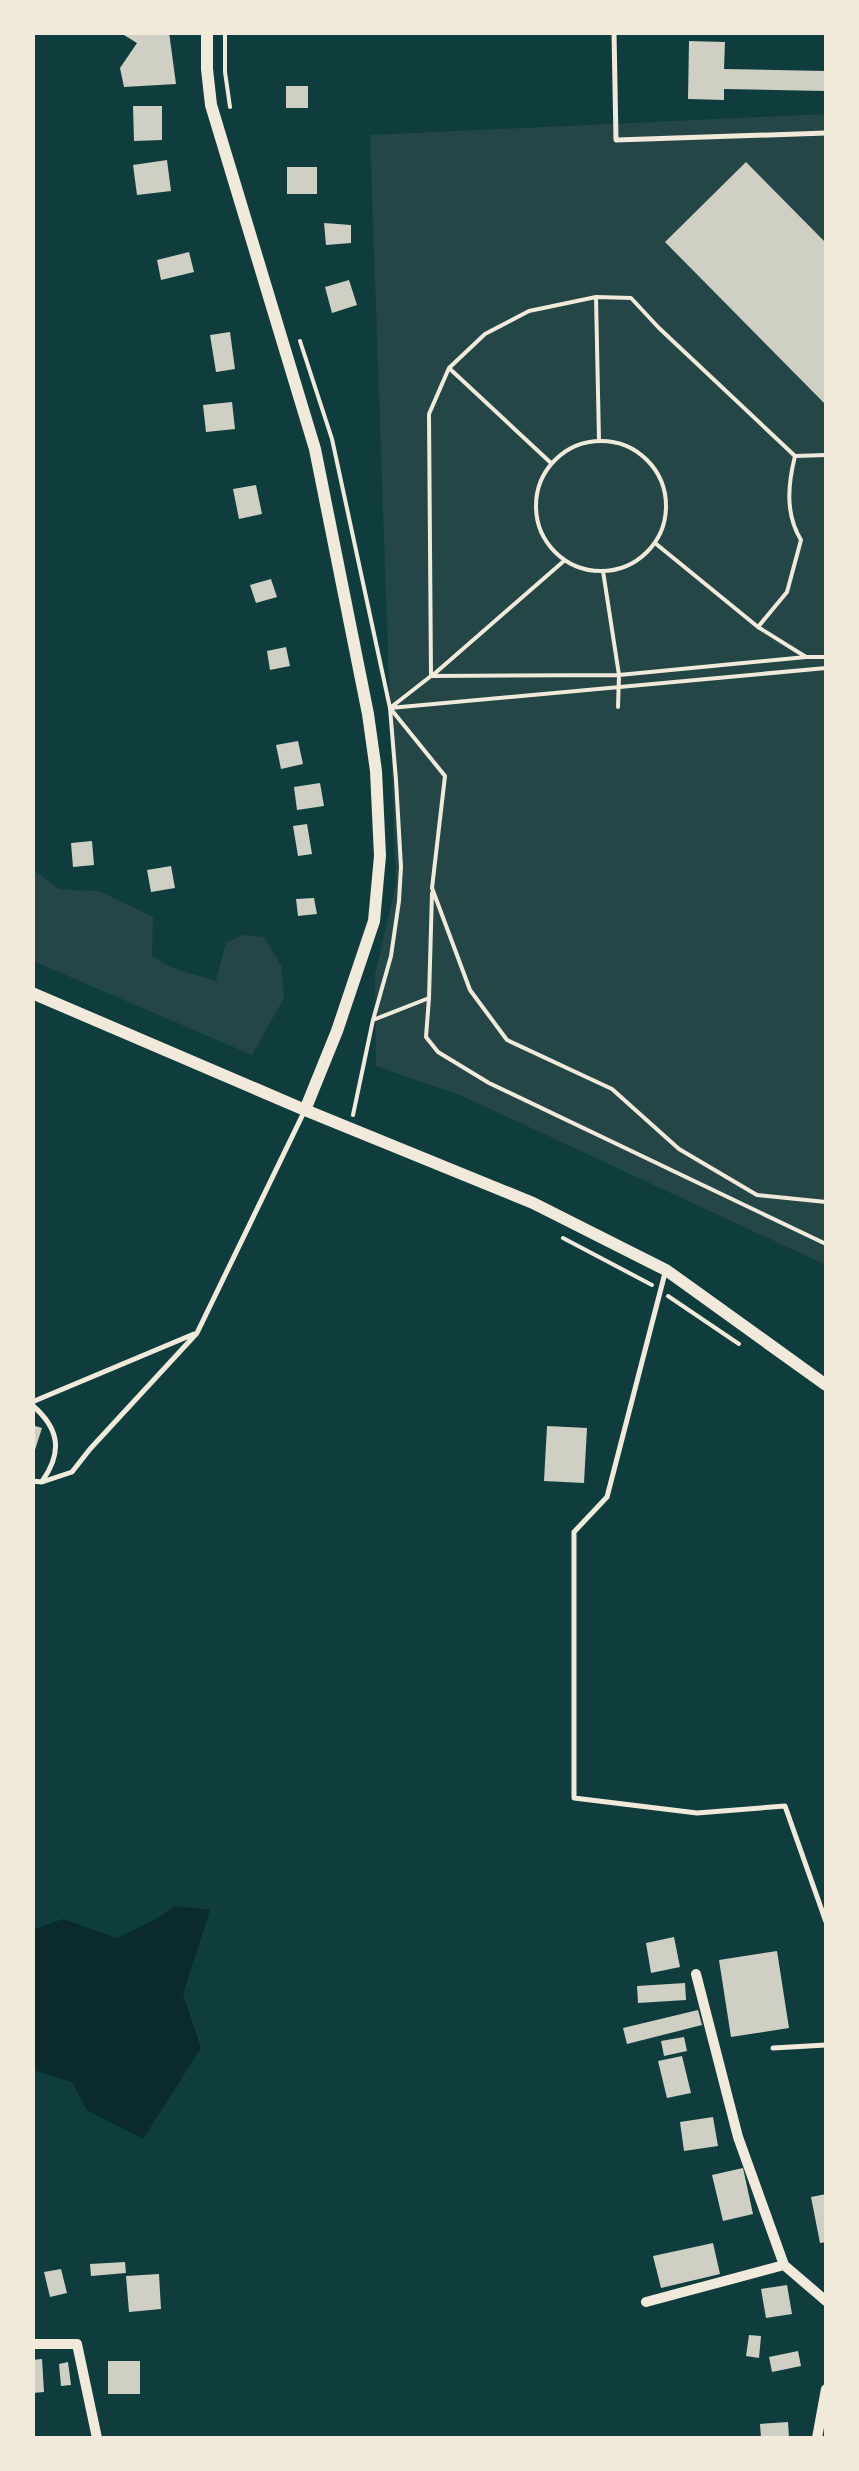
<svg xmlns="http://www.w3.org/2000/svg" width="859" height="2471" viewBox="0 0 859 2471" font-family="'Source Serif 4',serif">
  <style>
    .green { fill: #244646 }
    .water { fill: #0a2a2b }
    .building { fill: #cfcfc3 }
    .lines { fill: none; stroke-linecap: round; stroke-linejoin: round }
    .path { stroke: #f1e9da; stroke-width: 4 }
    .service { stroke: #f1e9da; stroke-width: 5 }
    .minor { stroke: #f1e9da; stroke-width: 10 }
    .tertiary { stroke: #f1e9da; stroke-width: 12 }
  </style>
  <rect width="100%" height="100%" fill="#0f3d3e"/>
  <path class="green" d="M826 114V1265L462 1096 376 1066 375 975 396 884 370 135Z
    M33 869 59 889 99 891 153 917 152 956 172 968 216 981 226 942 244 935 264 937 281 965 284 998 252 1055 33 961Z"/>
  <path class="water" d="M175 1906 210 1910 183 1994 201 2048 143 2139 87 2110 72 2082 33 2070V1930L63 1919 117 1938 156 1919Z"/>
  <path class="building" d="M119 32H169L176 84 124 87 120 68 137 43Z
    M689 41 725 42 724 69 826 71V91L724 89V100L688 99Z
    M286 86H308V108H286Z
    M133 106H162V140L134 141Z
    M167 160 171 191 137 195 133 165Z
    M746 162 826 243V405L665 242Z
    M287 167H317V194H287Z
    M324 223 351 225V243L326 245Z
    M189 252 194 272 161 280 157 260Z
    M349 280 357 305 332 313 325 287Z
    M230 332 235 369 216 372 210 335Z
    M232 402 235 429 206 432 203 405Z
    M256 485 262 514 239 519 233 489Z
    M271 579 277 597 256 603 250 585Z
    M286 647 290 666 270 670 267 651Z
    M298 741 303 764 281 769 276 745Z
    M320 783 324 806 297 810 294 787Z
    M307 824 312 854 298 856 293 826Z
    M92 841 94 865 73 867 71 843Z
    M171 866 175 888 151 892 147 870Z
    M314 898 317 914 298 916 296 899Z
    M32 1425 42 1428 33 1456H32Z
    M547 1426 587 1428 584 1483 544 1481Z
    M674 1937 680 1967 651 1973 646 1943Z
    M777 1951 789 2028 731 2037 719 1960Z
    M685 1983 686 2000 638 2003 637 1986Z
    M698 2010 702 2025 627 2044 623 2028Z
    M684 2037 687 2051 664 2056 661 2041Z
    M682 2056 691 2093 667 2098 658 2061Z
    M713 2117 718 2146 684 2151 680 2122Z
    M743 2168 753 2214 723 2221 712 2175Z
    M826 2194V2242L820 2243 811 2197Z
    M713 2243 720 2274 661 2288 653 2256Z
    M125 2262 126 2273 91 2276 90 2264Z
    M61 2269 67 2293 50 2297 44 2272Z
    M159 2274 161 2309 129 2312 126 2276Z
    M787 2285 792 2314 766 2318 761 2289Z
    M749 2335 761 2336 759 2358 746 2356Z
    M798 2351 801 2366 772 2372 769 2357Z
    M42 2359 44 2392 32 2393V2360Z
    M108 2361H140V2394H108Z
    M68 2362 71 2385 61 2386 59 2364Z
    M788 2422 789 2438H761L760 2424Z"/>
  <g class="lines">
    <path class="path" d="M225 32V72L230 107
      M596 297 599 440
      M300 341 332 439 390 708 396 780 401 867 399 901 391 956 373 1020 353 1115
      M449 368 551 463
      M536 506a65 65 0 1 1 130 0a65 65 0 1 1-130 0Z
      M795 456 826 455
      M603 571 619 675 618 707
      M758 627 806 657 619 675 431 676 390 708 826 668
      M806 657H826
      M433 675 565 560
      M431 676 429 414 449 368 485 334 529 311 596 297 631 298 659 328 795 456C788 484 785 514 801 540L787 592 758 627 655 543
      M390 708 445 776 432 888 470 990 507 1040 612 1089 679 1149 757 1195 826 1202
      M429 998 432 893
      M373 1020 429 998 426 1037 438 1052 489 1083 826 1244
      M563 1238 652 1285
      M668 1296 739 1344"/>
    <path class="service" d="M614 32 616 140 826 133
      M665 1273 607 1497 574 1532V1798L697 1813 785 1806 826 1922
      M32 1402 194 1334
      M32 1405C59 1428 63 1451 43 1480
      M32 1481 42 1482 72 1472 90 1449 197 1333 304 1112
      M773 2048 826 2045"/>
    <path class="minor" d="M696 1974 738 2137 784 2265
      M646 2302 784 2265 826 2301
      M32 2344H77L97 2438
      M817 2438 826 2389"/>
    <path class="tertiary" d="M207 32V69L211 105 315 449 368 714 376 771 380 856 374 921 337 1031 305 1110
      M32 993 305 1110 533 1203 666 1270 826 1385"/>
  </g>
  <rect width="859" height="2471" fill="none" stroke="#f1e9da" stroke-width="70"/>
</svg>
